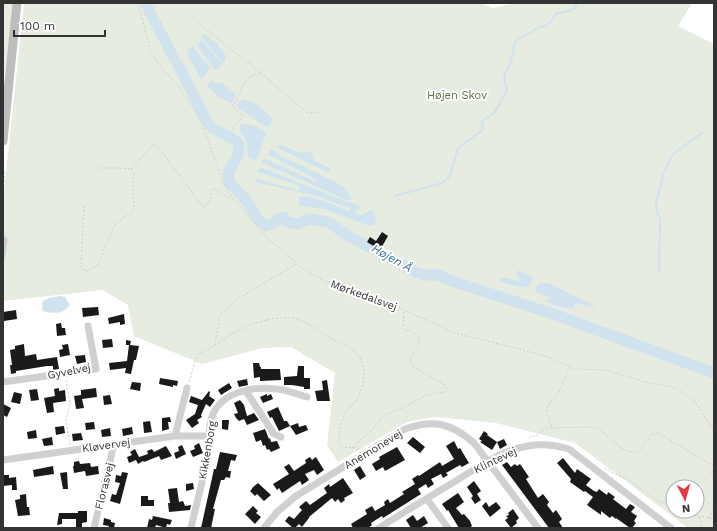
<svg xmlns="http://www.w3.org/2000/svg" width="717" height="531" viewBox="0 0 717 531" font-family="'Work Sans',sans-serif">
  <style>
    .green { fill: #e6ecdf; fill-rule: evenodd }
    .water { fill: #cfe2ee }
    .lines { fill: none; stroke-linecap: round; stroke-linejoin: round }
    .stream { stroke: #cfe2ee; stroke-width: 2 }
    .river { stroke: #cfe2ee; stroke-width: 11 }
    .building { fill: #1a1a1a }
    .path { stroke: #cdcdcd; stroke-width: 1; stroke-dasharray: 2 2; stroke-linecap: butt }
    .lane { stroke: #d0d0d0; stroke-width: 3.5 }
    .street { stroke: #d0d0d0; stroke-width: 7 }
    .secondary { stroke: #bdbdbd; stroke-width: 9 }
    .labels { text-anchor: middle; stroke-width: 4; stroke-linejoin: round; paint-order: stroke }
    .park-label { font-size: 11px; fill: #56703f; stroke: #fff }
    .street-label { font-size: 11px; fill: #333; stroke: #fff }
    .water-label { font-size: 12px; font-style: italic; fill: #3f7597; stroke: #fff }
  </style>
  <rect width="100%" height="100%" fill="#fff"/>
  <path class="green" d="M3 3H12L10 36 3 83Z
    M24 3H480L493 8 514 3H692L678 26 714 44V528H688L575 443 496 423 435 417 407 422 338 462 327 445 335 373 291 347 263 348 202 364 134 336 128 305 103 290 3 301V201ZM673 487H697V511H673Z"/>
  <path class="water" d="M203 34C214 39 221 48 226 57L225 62 222 63 202 37 201 35Z
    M202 40 221 63 220 68 216 70 214 69 199 48 197 44Z
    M192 46 210 68 202 79 200 77 187 54 188 50Z
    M213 80 215 83 221 82 236 94V96L231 103 219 97 208 87V83Z
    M243 99C255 100 264 111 273 118L270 126H265L238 108 236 106 237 104Z
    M242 123 255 126 266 133 258 157 255 161 248 156 246 140 240 131V125Z
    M278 145H282L299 153 311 152 314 161 328 167 330 170 329 172H327L278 148Z
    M272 149 287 160 301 165 343 186 352 198 351 200H347L263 163 262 160 266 159 316 182 318 180 269 155V150Z
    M262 168 348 202 358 205 360 209 355 212 356 214 363 215 370 210H373L376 219 374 225 371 226 350 219 325 209 299 206V197C314 195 335 206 348 211L351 210 349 208 317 196 255 182 256 179 297 190 300 189 298 185 258 172 257 170Z
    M519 270 534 278 529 286 525 288 499 281 502 277 517 281 521 280 517 274Z
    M539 283H548L591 304 595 308 575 303 573 309 556 306 544 300 554 299 537 293 535 288Z
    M60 296 65 297 70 305C64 314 53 314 43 311L42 308 43 301 49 298Z"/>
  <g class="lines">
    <path class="stream" d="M395 196 442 183 450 176 458 148 483 130 482 121 494 113 507 91 504 75 511 62 515 42 539 27 547 26 556 14 571 10 576 7V3
      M659 271 660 219 657 213 656 203 664 172 673 154 702 133"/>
    <path class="river" d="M145 3 174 58
      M178 65 209 125C218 133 231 136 239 144L238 155 228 173 229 182 246 200 260 222 266 226C275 224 275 219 284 217L287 222 298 224 308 219 328 222 350 237 415 272 424 275H440L449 280 550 313 714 373"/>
  </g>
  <path class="building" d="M382 232 388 236 380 250 367 242 370 237 376 241Z
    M98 307 99 315 83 317 82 308Z
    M16 310 17 319 4 321 3 312Z
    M124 314 125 324 120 325V322L109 324 108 318Z
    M61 323 62 328H65L66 335 57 336 56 324Z
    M112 339 113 347 103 348 102 340Z
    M126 340 131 341 130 345 139 346 136 360H134L131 374 125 373 126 368 110 370 109 363 127 361 129 345H126Z
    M24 344 25 356 36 354 37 360 57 357 59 369 53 370V366H47L16 371V373L11 374 10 365H12L10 350 15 349V346Z
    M68 344 70 355 60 357 59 350 63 349 62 345Z
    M85 355 86 362 77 364 75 356Z
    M253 363H259L260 367H261V369H280L281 380 260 381V377L254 378Z
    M298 366H304V378H310V389H304V387L292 385H284V377L297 376Z
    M160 378 178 381 177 386 173 385V387L159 384Z
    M247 379 248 385 239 387 237 381Z
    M327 380 330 401H317L315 391 323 390 322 381Z
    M132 382 141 383 140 391 130 389Z
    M229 383 232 388 221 395 218 390Z
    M59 388V391L65 390 66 401 53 403 54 412 47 413 44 398 55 396 54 389Z
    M96 388 97 397 82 399 84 408 76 409 74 396 81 395V390Z
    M37 389 39 400 31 401 29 390Z
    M209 391 210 392 209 397V396L215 400 210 407 206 404 201 415 202 417 197 420 199 423 192 428 186 420 195 414 198 405 189 402 191 396 202 400Z
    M14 392 22 394 20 404 11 402Z
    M267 394V396L271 394 273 399 263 403 260 397Z
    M110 395 112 404 104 405 103 396Z
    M240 400 244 405 247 416 254 413 259 420 247 425 244 419 239 421 236 418 234 414 238 413 234 403Z
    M3 404 11 408 7 417 3 415Z
    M278 407 284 421H287L290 426 279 431 272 417 270 418 267 412Z
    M170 417 171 422H168L169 429 162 431V418Z
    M222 420H229L228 430 222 429Z
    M150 421 152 432 144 433 143 422Z
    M94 422 95 429 86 430 85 423Z
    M298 423 299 427 306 425 308 430 296 435 290 426Z
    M64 426 65 433 56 435 55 427Z
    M132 427 133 434 123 436 122 429Z
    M110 428 111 436 102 437 101 430Z
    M265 429 269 439 270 438 271 442 277 441 280 448 271 452 269 449 267 450 265 445 263 446 261 440 256 442 253 433Z
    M36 430 37 438 28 439 27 432Z
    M484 431 488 434 487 435 497 442 492 450 480 442 482 441 479 439Z
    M81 433 83 440 73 441 72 434Z
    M52 437 53 445 44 446 42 439Z
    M413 437 425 447 420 453 407 443Z
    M504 439 507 445 500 449 497 442Z
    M454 441 458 449 460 448 469 463 462 467 460 465 446 473 448 475 443 478 441 474 431 479 434 484 428 488 426 484 418 489 421 494 383 518 382 516 371 523 372 525 368 528H353L351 524 367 514 365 510 372 506 375 511 385 505 384 502 388 499 390 503 404 494 402 492 415 484 412 479 418 475 419 476 440 462 442 466 454 459 446 446Z
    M199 443 203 453 193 457 190 451 195 449 194 446Z
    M182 445 186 454 176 459 174 453 179 451 178 447Z
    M166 446 172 456 161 460 159 456 144 462 143 461 138 464 136 460 129 463 127 457 132 455 130 452 135 449 139 457 148 454 147 451 152 449 154 452Z
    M397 447 405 460 385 471 383 467 376 471 372 464 380 459 379 457Z
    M220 452 237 455 235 461 231 460 228 471H231L230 478 226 477 224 480H221L213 509H215L211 528H201L214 469H216Z
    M310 457 312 460 316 457 324 470 317 475 314 470 305 474 309 480 302 485 300 481 282 493 279 488 277 490 273 484 289 474 284 467 289 464 294 471 306 463 305 460Z
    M563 458 575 473 577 469 591 479 586 485 594 491 597 492 599 489 607 495 608 492 615 497 613 499 626 509 630 504 635 507 631 512 637 516 634 521 636 523 632 528H630L616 518V519L612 516 610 518 601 511V515L587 505 593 497 585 491 584 492 570 482 571 479 557 463Z
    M79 461 80 464 90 463 91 467 98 466 99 474 86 476 85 471 74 473 73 466H74V462Z
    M507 462 511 467 515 464 517 466 520 464 529 477 526 479 538 498 543 494 549 502 547 505 553 513 556 510 562 519 559 522 563 528H549L502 465Z
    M53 466 54 474 34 477 33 470Z
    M360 466 366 476 360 480 354 470Z
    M67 472 68 489H63L60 473Z
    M122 472 128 473 120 504 110 501 112 494 116 495 120 483 115 482 116 475 121 476Z
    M3 475H9V478L16 477 17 490H12V485L3 486Z
    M343 478 353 493 344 498 345 500 341 503 338 499 335 502 332 498 309 517V518L302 527 299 524 295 528H293L285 521 289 516 294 519 302 510 299 507 306 501 310 505 327 493 324 488 329 484 330 487Z
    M474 481 481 491 477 494 481 500 475 504 471 498 473 496 467 487Z
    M193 483 194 489 186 491V484Z
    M258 483 271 495 264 501 257 494 255 496 250 491 252 489V488Z
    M177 488 179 502 183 501 185 506 191 505 190 510 169 512 168 503H170L168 489Z
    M458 493 464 502 456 508 462 515 464 514 470 521 472 526 469 528H459L448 510 447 511 442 504Z
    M26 494 27 507H29L30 515 18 516 15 500 20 499V495Z
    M141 496H148V500H154V506H141Z
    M486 502 489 507 496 502 501 508 490 517 482 506Z
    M253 506 258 511 256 513 261 517 255 524 245 514Z
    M513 509 519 518 516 521 517 523 511 528 505 520 508 518 506 516 509 515 508 513Z
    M78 511H87V522L82 523V528H76V519H62V524L57 525 59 513H78Z
    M413 515 417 521 424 516 428 523 420 528H411L406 520Z
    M153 516 172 520 170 525 167 524 166 528 156 525 155 528H147L149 519 152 520Z
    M104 518 111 520V522L115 523 114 528H108L109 526 103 525Z"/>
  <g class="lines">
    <path class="path" d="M137 3 141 13 150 50 159 65 178 86 192 106 202 124 222 179 229 193 264 235 307 272 341 289 386 302 455 333 546 356 574 369 607 370 645 382 673 387 694 400 714 431
      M198 23 261 73 306 112 309 113 319 112
      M232 129 244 116 234 108 233 105C244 92 240 77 261 73
      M3 169 5 171 3 192
      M131 169 151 147 154 145 158 147 203 207C210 205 211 197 212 190L214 188 228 198 231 196
      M84 206 81 266 83 270 88 271 97 266 115 224 131 213 134 208 133 186 134 173 131 169 118 168H97
      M215 345 220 315 236 300 296 264
      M66 380 70 405 66 419 70 445
      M189 382 197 355C203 351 210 349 216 345 222 342 227 337 233 333 250 323 282 313 300 320 312 324 322 334 334 340 351 348 362 351 364 373 364 383 361 394 355 402 352 406 348 409 345 413 341 423 339 432 339 443L343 447 358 448 359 450
      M552 427C541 404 548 408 559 391 564 384 566 375 570 368
      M529 438 532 436H536L545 428 596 427C606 432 625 458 638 451 643 448 648 439 651 434L659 433 708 463 714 465
      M352 448 373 429 383 416 405 407 426 395 445 392 447 390 446 386 411 365 410 358 419 346V338L410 330H404L403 328 404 319 403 310
      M605 468 613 473 626 478 656 500 673 507
      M714 468 711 474 714 476
      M683 511 694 515 714 519
      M699 517 702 528
      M709 518 714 509"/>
    <path class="lane" d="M3 237 6 239 3 259"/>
    <path class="street" d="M3 382 96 369 88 326
      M246 391 274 434 281 437
      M175 436 187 388
      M3 460 175 436H209
      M427 499 448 528
      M94 528 114 444
      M191 528C196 505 203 482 207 459 210 445 207 428 213 414 223 391 255 386 277 389 287 390 297 394 307 397
      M264 528 277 512 296 496 405 429C434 419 451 423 474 443L538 528
      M379 528C404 512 429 497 454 482 477 468 501 450 528 446 542 443 555 445 569 449L671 528"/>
    <path class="secondary" d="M3 141 17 3"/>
  </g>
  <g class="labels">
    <g class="park-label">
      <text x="457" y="99">Højen Skov</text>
    </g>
    <g class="street-label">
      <text transform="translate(364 295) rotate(20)" y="4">Mørkedalsvej</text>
      <text transform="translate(69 371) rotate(-11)" y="4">Gyvelvej</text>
      <text transform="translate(106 445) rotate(-8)" y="4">Kløvervej</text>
      <text transform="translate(373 449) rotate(-31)" y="4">Anemonevej</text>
      <text transform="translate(207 450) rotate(-80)" y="4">Kikkenborg</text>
      <text transform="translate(495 460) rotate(-26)" y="4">Klintevej</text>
      <text transform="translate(104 486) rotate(-76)" y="4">Florasvej</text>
    </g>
    <g class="water-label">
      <text transform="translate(392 258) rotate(29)" y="4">Højen Å</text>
    </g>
  </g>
  <rect width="717" height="531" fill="none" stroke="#333333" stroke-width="8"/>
  <g transform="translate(685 499) rotate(174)"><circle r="19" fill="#ffffff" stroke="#adadad"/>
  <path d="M0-3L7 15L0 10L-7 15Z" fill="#e63946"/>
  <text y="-6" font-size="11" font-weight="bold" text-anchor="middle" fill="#333333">N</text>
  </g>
  <path d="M14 30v6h91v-6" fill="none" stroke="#333333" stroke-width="2"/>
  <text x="20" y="30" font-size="12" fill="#333333" stroke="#ffffff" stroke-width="3" paint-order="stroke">100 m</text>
</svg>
